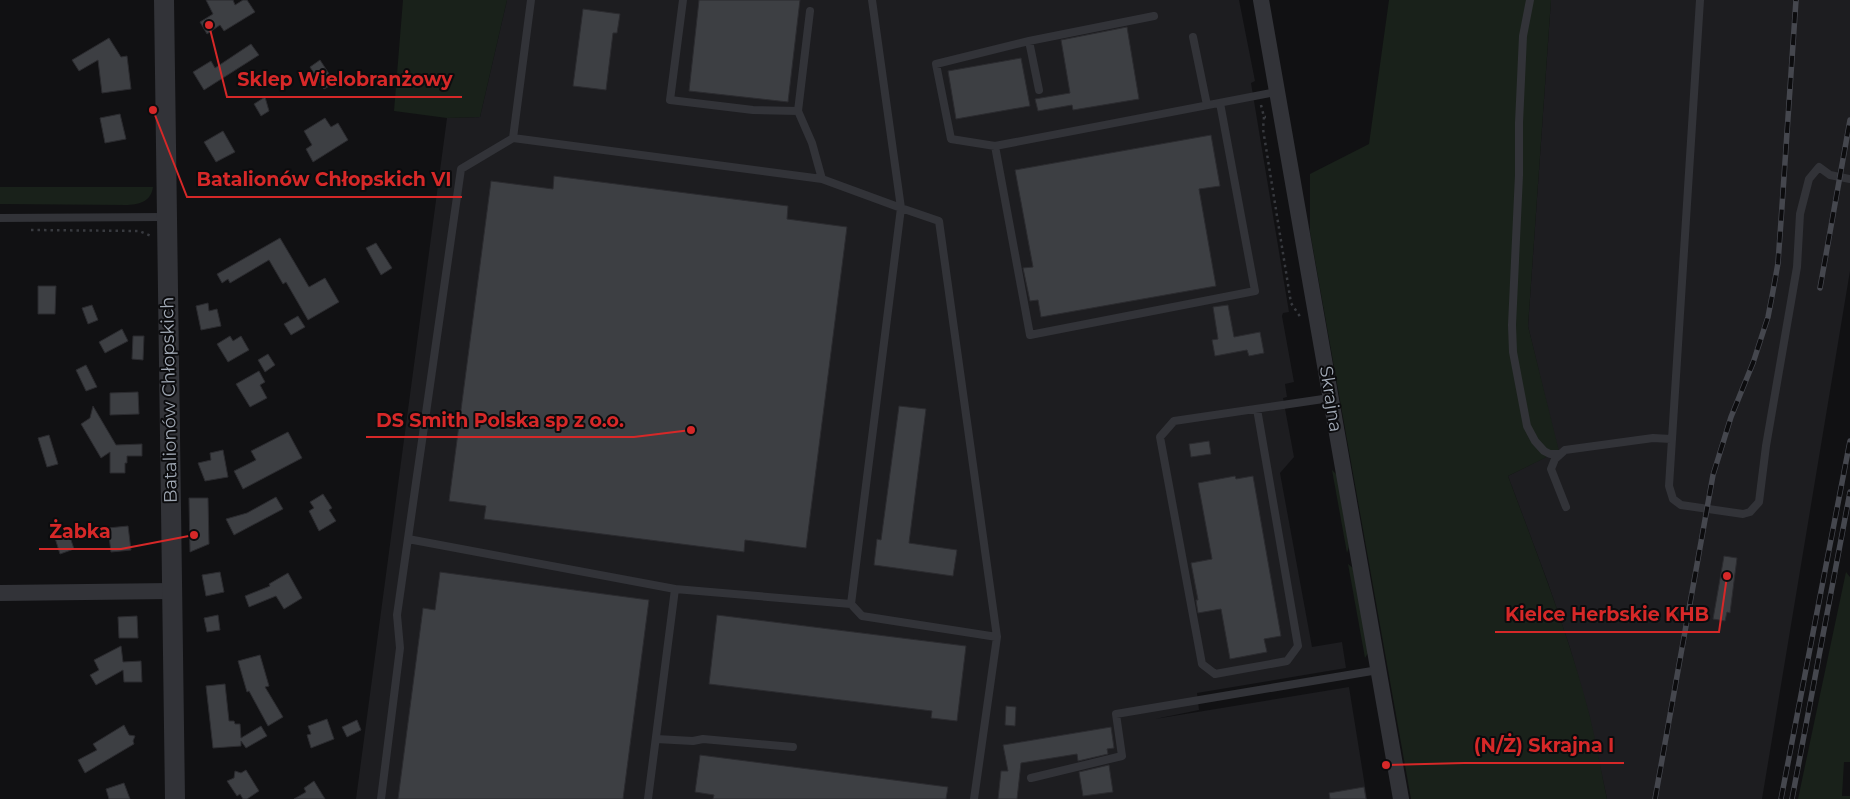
<svg xmlns="http://www.w3.org/2000/svg" width="1850" height="799" viewBox="0 0 1850 799" font-family="Montserrat,sans-serif">
  <style>
    .built { fill: #1d1d20 }
    .green { fill: #19211a }
    .building { fill: #3d3f43; stroke: #2b2b2f }
    .lines { fill: none; stroke-linecap: round; stroke-linejoin: round }
    .path { stroke: #383a3f; stroke-width: 2.5; stroke-dasharray: 2.5 4; stroke-linecap: butt }
    .service { stroke: #323338; stroke-width: 8 }
    .minor { stroke: #323338; stroke-width: 16 }
    .tertiary { stroke: #323338; stroke-width: 20 }
    .rail-casing { stroke: #45474e; stroke-width: 5.5 }
    .rail { stroke: #0c0c0e; stroke-width: 4; stroke-dasharray: 11; stroke-linecap: butt }
    .labels { text-anchor: middle; stroke-width: 4; stroke-linejoin: round; paint-order: stroke }
    .street-label { font-size: 18px; fill: #a1a9b5; stroke: #0c0c0e }
    .leader { fill: none; stroke: #d62828; stroke-width: 2 }
    .callout-dot { fill: #d62828; stroke: #0c0c0e; stroke-width: 2 }
    .callout-label { font-size: 19px; text-anchor: middle; font-weight: bold; fill: #d62828; stroke: #0c0c0e; stroke-width: 4; stroke-linejoin: round; paint-order: stroke }
  </style>
  <rect width="100%" height="100%" fill="#111113"/>
  <path class="built" d="M507 0H1239L1255 81 1251 83 1289 312 1283 313 1282 316 1294 382 1285 384 1287 397 1283 398 1294 457 1280 473 1312 647 1342 642 1346 668 1197 693 1199 710 1155 719 1349 687 1367 799H356L447 118 480 117Z
    M1551 0H1850V271L1762 799H1607L1589 715 1570 648 1548 583 1508 476 1558 451 1528 326Z"/>
  <path class="green" d="M403 0H507L480 117 447 118 394 111Z
    M1389 0H1551L1528 326 1559 451 1508 476C1537 554 1568 632 1589 713 1596 741 1601 771 1607 799H1411L1310 232V174L1369 144Z
    M0 187H153C151 201 141 204 128 205L0 204Z
    M1332 470 1337 475 1349 547 1347 553Z
    M1348 564 1353 568 1368 653 1365 658Z
    M1846 572 1850 577V762H1844L1842 796H1850V799H1798Z"/>
  <path class="building" d="M206 0H233L235 5 243 0H247L255 12 224 31 220 25 207 34 200 22 213 14Z
    M699 0H800L788 102 689 91Z
    M583 9 620 14 617 33H613L606 90 573 86Z
    M1127 27 1139 99 1073 110 1072 105 1038 111 1035 99 1070 93 1061 40Z
    M109 38 121 57 127 56 131 89 102 93 98 60 79 71 72 60Z
    M251 44 259 55 204 90 193 72 211 61 215 68Z
    M1021 58 1030 106 956 119 948 71Z
    M320 60 335 83 324 89 310 67Z
    M265 97 269 111 261 116 254 104Z
    M120 114 126 139 105 143 100 118Z
    M325 118 331 127 338 123 348 140 313 162 306 149 312 145 304 131Z
    M223 131 235 152 216 162 204 142Z
    M1211 135 1220 186 1199 189 1216 286 1041 317 1038 300 1030 301 1023 268 1033 267 1015 170Z
    M554 176 788 206 787 219 847 227 806 548 745 540 744 552 484 519 486 506 449 501 491 181 553 189Z
    M280 238 309 287 325 278 339 302 308 320 286 282 283 284 269 260 230 283 228 279 222 283 217 274Z
    M376 243 392 268 381 275 366 248Z
    M38 286H56L55 314H38Z
    M208 303 209 311 217 309 221 326 201 330 196 306Z
    M92 305 98 320 88 324 82 308Z
    M1228 305 1234 337 1260 332 1264 353 1249 356 1247 350 1215 356 1212 340 1218 339 1213 307Z
    M298 316 305 327 291 335 284 324Z
    M122 329 128 341 105 353 99 342Z
    M133 336H144L143 360 132 359Z
    M230 336 233 341 241 336 249 350 228 362 217 344Z
    M268 354 275 365 265 372 258 360Z
    M86 365 97 387 86 391 76 370Z
    M259 371 265 382 260 385 267 398 250 407 236 384Z
    M138 392 139 414 110 415V393Z
    M93 406 116 445 142 444V456H127V463H125V473H110V452L101 458 81 424 90 418Z
    M899 406 926 409 909 543 957 550 953 576 874 565 877 539 881 540Z
    M288 432 302 458 243 489 234 471 256 460 251 451Z
    M49 435 58 464 47 467 38 438Z
    M1209 441 1211 454 1191 457 1189 444Z
    M223 450 228 477 205 481 198 463 211 460 210 453Z
    M1235 476 1236 479 1253 476 1281 636 1264 639 1267 652 1230 659 1221 609 1198 613 1196 600H1198L1191 563 1212 559 1198 483Z
    M323 494 332 508 329 510 336 521 319 531 309 511 314 508 310 502Z
    M276 497 283 509 234 535 226 519 247 513Z
    M189 498H208L209 544 190 552Z
    M128 526 131 550 111 552 108 528Z
    M69 534 74 549 60 554 55 538Z
    M1724 556 1737 558 1730 613 1727 612 1725 621 1713 619Z
    M220 572 224 592 206 596 202 575Z
    M440 572 649 600 623 799H398L423 608 435 610Z
    M288 573 302 598 284 609 276 596 249 607 245 596 270 586 269 584Z
    M218 615 220 630 207 632 204 618Z
    M717 615 966 646 957 721 931 718 932 711 709 684Z
    M137 616 138 638H119L118 617Z
    M121 646 123 662 141 661 142 682H124L123 670 96 685 90 675 99 670 94 660Z
    M260 655 269 686 265 687 283 717 268 726 249 691 247 692 238 661Z
    M225 684 229 721H234L235 724H240L241 738 261 726 267 736 246 748 241 741V746L213 748 206 686Z
    M1006 706 1016 707 1015 726 1005 725Z
    M327 719 334 739 311 748 307 735 311 734 308 726Z
    M357 720 361 730 347 737 342 727Z
    M124 725 129 735 135 736 133 741 134 744 85 773 78 760 97 750 93 744Z
    M1111 727 1114 748 1107 749 1108 754 1078 761 1077 754 1021 763 1017 799H998L1001 771H1008L1003 745Z
    M700 755 948 787 946 799H713L714 795 695 792Z
    M1109 765 1113 792 1083 796 1079 772Z
    M246 770 259 791 247 799H243L240 794 237 796 227 781 234 778 235 771 241 773Z
    M314 781 325 799H294L306 792 304 788Z
    M124 783 130 799H109L106 789Z
    M1364 787 1366 799H1330L1329 793Z"/>
  <g class="lines">
    <path class="path" d="M1261 105 1264 117H1266
      M1264 117 1263 129 1291 303 1301 318
      M31 230 139 231 151 236"/>
    <path class="service" d="M683 0 670 100 753 110 798 111
      M872 0 901 208 939 221 997 637 974 799
      M1530 0 1523 36 1519 123V175L1512 325 1513 352 1527 426 1535 441 1544 451 1550 454H1560
      M1700 0 1669 486 1673 499 1681 505 1743 514 1750 512 1759 502 1766 446 1797 267 1800 214 1809 179 1819 167 1830 175 1850 179
      M810 11 798 111 812 143 822 179
      M1193 37 1207 105
      M1029 41 1039 90
      M1220 103 1255 291 1030 335 995 146 1276 92
      M513 138 531 0
      M995 146 951 139 936 64 1029 41 1154 16
      M0 218 165 217
      M1257 409 1298 646 1287 661 1215 674 1202 664 1160 437 1174 421 1330 398
      M1566 507 1551 469 1555 459 1565 450 1653 438 1671 439
      M408 539 675 589
      M851 604 862 616 997 637
      M656 739 693 741 703 739 793 747
      M1031 778 1122 756 1116 714 1378 670
      M381 799 400 648 397 615 461 169 513 138 822 179 901 208 851 604 675 589 648 799"/>
    <path class="minor" d="M1261 0 1401 799
      M0 593 172 591"/>
    <path class="tertiary" d="M164 0 175 799"/>
    <defs>
      <path id="rail" d="M1820 288 1850 120
        M1655 799 1713 475 1731 417 1753 363 1768 317 1773 291 1778 263 1781 221 1796 0
        M1781 799 1850 441
        M1792 799 1850 492"/>
    </defs>
    <use href="#rail" class="rail-casing"/>
    <use href="#rail" class="rail"/>
  </g>
  <g class="labels">
    <g class="street-label">
      <text transform="translate(1331 399) rotate(81)" y="6">Skrajna</text>
      <text transform="translate(169 400) rotate(-91)" y="6">Batalionów Chłopskich</text>
    </g>
  </g>
  <path class="leader" d="M209 25L227 97H462M153 110L187 197H462M691 430L634 437H366M194 535L121 549H39M1727 576L1719 632H1495M1386 765L1464 763H1624"/>
  <g class="callout-dot">
    <circle cx="209" cy="25" r="5"/>
    <circle cx="153" cy="110" r="5"/>
    <circle cx="691" cy="430" r="5"/>
    <circle cx="194" cy="535" r="5"/>
    <circle cx="1727" cy="576" r="5"/>
    <circle cx="1386" cy="765" r="5"/>
  </g>
  <g class="callout-label">
    <text x="345" y="86">Sklep Wielobranżowy</text>
    <text x="324" y="186">Batalionów Chłopskich VI</text>
    <text x="500" y="427">DS Smith Polska sp z o.o.</text>
    <text x="80" y="538">Żabka</text>
    <text x="1607" y="621">Kielce Herbskie KHB</text>
    <text x="1544" y="752">(N/Ż) Skrajna I</text>
  </g>
</svg>
